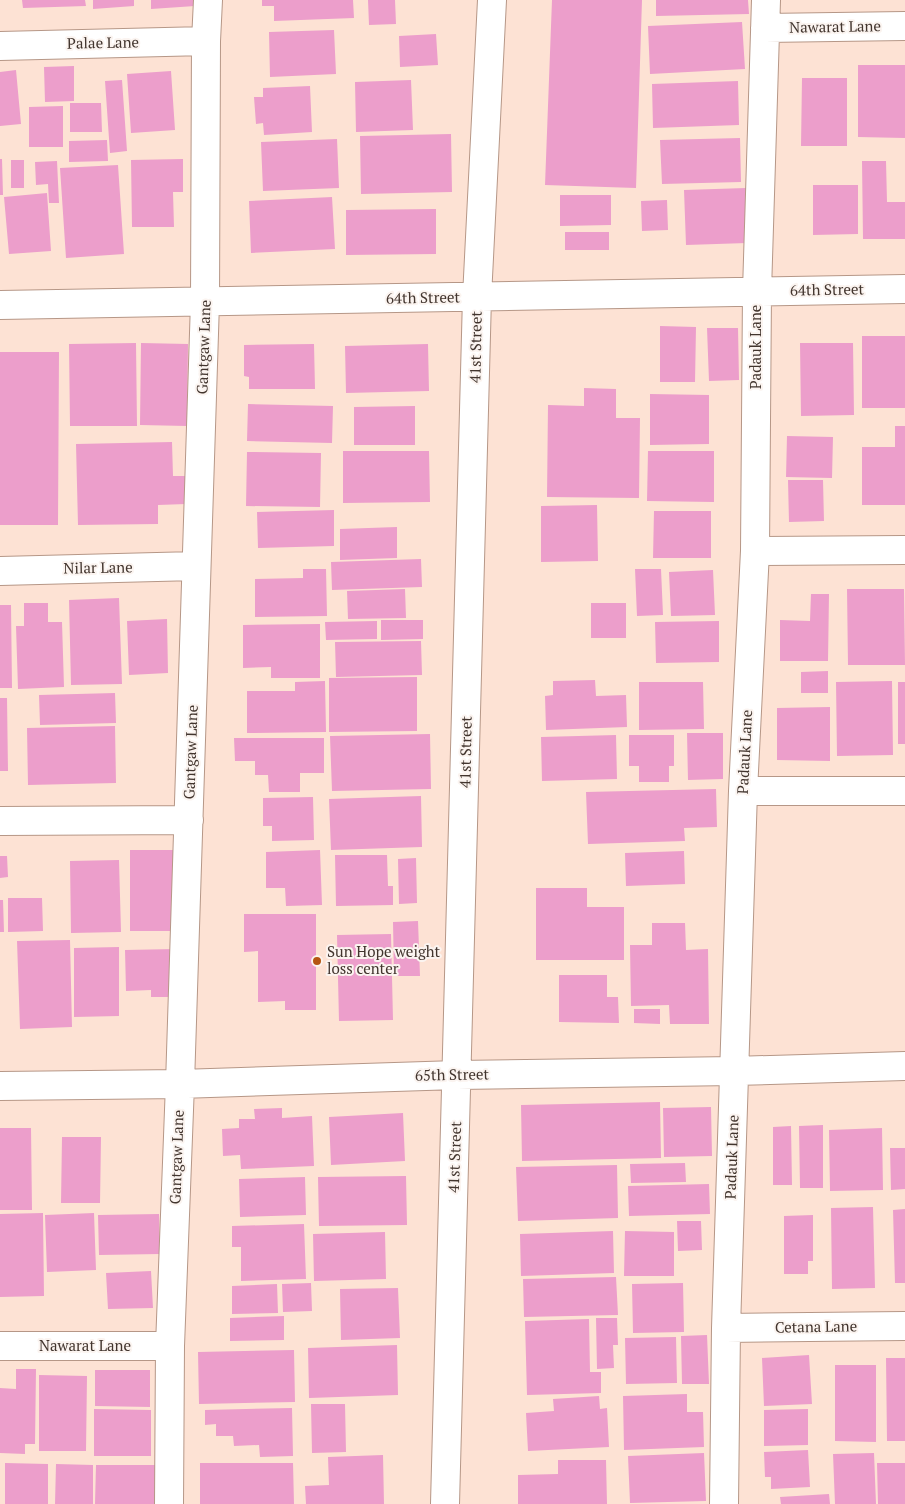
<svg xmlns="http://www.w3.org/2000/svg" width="905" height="1504" viewBox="0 0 905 1504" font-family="'PT Serif',serif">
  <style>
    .building { fill: #ec9ecb }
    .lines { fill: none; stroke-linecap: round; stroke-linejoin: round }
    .minor-casing { stroke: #b69787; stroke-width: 30 }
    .minor { stroke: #fff; stroke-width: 28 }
    .poi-dot { fill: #b55511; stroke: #fbf4f0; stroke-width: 2 }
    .labels { text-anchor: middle; stroke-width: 4; stroke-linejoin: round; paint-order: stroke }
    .street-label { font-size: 15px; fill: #42352e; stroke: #fbf4f0 }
    .poi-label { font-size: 15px; fill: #42352e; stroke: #fbf4f0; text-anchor: start }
  </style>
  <rect width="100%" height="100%" fill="#fde2d4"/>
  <path class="building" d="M22 0H85L86 6 23 8Z
    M93 0H134V6L93 9Z
    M151 0H195V6L151 9Z
    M262 0H353L354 18 274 21V6H262Z
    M368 0H395L396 24 369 25Z
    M552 0H642L636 188 545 185Z
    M656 0H748L749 14 656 16Z
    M742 22 745 69 650 74 648 26Z
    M334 30 336 74 270 77 269 32Z
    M436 34 438 65 400 67 399 36Z
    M858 65H905V138L858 137Z
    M74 66V101L45 102 44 67Z
    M16 70 21 124 0 126V72Z
    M171 71 175 130 131 133 127 74Z
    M802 78H847V146H801Z
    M122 80 127 151 110 153 105 81Z
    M411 80 413 130 356 132 355 82Z
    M738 81 739 125 653 128 652 84Z
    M310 86 312 132 264 135 263 123 256 124 254 97H263V88Z
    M70 103H101L102 132H70Z
    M63 106V147H29V107Z
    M451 134 452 192 361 194 360 136Z
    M740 138 741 182 662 184 660 140Z
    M337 139 339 188 263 191 261 142Z
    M107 140 108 161 69 162V141Z
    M0 159H2L3 195H0Z
    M183 159V192H173L174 227H132L131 160Z
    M11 160H24V188H11Z
    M57 161 59 203H49L48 184 36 185 35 162Z
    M862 161H886L887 202H905V239H863Z
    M118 165 124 254 66 258 60 168Z
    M813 185H858V234L813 235Z
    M746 188 747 243 686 245 684 190Z
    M47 193 51 251 9 254 4 197Z
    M560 195H611V225L560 226Z
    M332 197 335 249 251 253 249 201Z
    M667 200 668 230 642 231 641 201Z
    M436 209V254L346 255V210Z
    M565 232H609V250H565Z
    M660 326 696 327 695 382H660Z
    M707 328H738L739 380 709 381Z
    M862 336H905V408H862Z
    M136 343 137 426H70L69 344Z
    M141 343 188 344 187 426 140 425Z
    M800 343H853L854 415 801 416Z
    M314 344 315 389H249V377L244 376V345Z
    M428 344 429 391 346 393 345 346Z
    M0 352H59L58 525H0Z
    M584 388 616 389V418H640L639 498 547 497 548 405 584 406Z
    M650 394 709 395V444L650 445Z
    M248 404 333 406 332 443 247 441Z
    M415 406V445H354V407Z
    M895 426H905V505H862V447H895Z
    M787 436 833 437 832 478 786 477Z
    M172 442 173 476H185L186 504 158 505V524L78 525 76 444Z
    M343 451H429L430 502 343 503Z
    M648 451H714V502L647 501Z
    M247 452 321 453 320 507 246 506Z
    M788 480H823L824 521 789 522Z
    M597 505 598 561 541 562V506Z
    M334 510V546L258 548 257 512Z
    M654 511H711V558H653Z
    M397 527V558L340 560V529Z
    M421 559 422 587 332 590 331 562Z
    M303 569H326L327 616 255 617V579L303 578Z
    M635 569H661L663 615 637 616Z
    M713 570 715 615 671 616 669 572Z
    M405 589 406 618 348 619 347 591Z
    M847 589H904L905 665H848Z
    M811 594H829L828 661H780V620L810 621Z
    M119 598 122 684 71 685 69 600Z
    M24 603H48V622H62L64 687 18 689 16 626H24Z
    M591 603H626V638H591Z
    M0 605H11L12 688H0Z
    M167 619 168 673 129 675 127 621Z
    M381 620H423V639L381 640Z
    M377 621V639L326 640 325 622Z
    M719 621V662L656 663 655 622Z
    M320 624V678H271V667L243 668V625Z
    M421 641 422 675 336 677 335 642Z
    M828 671V693H801V672Z
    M417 677V731L329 732V678Z
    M595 680 596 696 626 695 627 727 546 730 545 696 553 695V681Z
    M325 681 326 732 247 733V691H295V682Z
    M892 681 893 755 837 756 836 682Z
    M639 682H703L704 729 639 730Z
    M898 682H905V744H898Z
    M115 693 116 723 40 725 39 695Z
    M0 698H7L8 771H0Z
    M830 707V761L777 760V708Z
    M115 726 116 783 28 785 27 728Z
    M687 733H723V779L688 780Z
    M430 734 431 789 332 791 330 736Z
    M616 735 617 779 542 781 541 737Z
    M629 735H674V766H669V782H639V766H629Z
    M234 738H324V773H300V792H269L268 775H255V761H235Z
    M716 789 717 827 684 828 685 841 588 844 586 792Z
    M421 796 422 847 331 850 329 799Z
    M313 797 314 840 272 841V826H263V798Z
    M130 850H176L177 931H130Z
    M320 850 322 905 286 906 285 888H266V852Z
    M684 851 685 884 626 886 625 853Z
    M335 855H387L388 886H393V905L336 906Z
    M0 856H7L8 877 0 878Z
    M416 858 417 903 399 904 398 859Z
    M119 860 121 932 71 933 70 861Z
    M536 888H587V907H624V960H536Z
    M8 898H42L43 931 8 932Z
    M0 900H3L4 932H0Z
    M244 914H316V1010H285V1001L258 1002V951L244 952Z
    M418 921 420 976H394L393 922Z
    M652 923H685L686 950 708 949 709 1024H670L669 1005 631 1006 630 945H652Z
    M391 934 393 1020 339 1021 337 935Z
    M70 940 72 1027 20 1029 17 941Z
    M119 947V1016L74 1017V948Z
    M176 949 177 997H151V990L126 991 125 950Z
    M559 975H607V997H618L619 1023 559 1022Z
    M634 1009H660V1024L634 1023Z
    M660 1102 661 1158 522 1161 521 1105Z
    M711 1107 712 1156 664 1157 663 1108Z
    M282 1108V1118L312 1116 314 1166 241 1169 240 1155 223 1156 222 1129 239 1128V1119H255L254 1109Z
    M403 1113 405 1161 331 1165 329 1117Z
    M823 1125V1188H800L799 1126Z
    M791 1126 792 1185H773V1127Z
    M0 1128H31L32 1210H0Z
    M882 1128 883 1190 830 1191 829 1130Z
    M62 1137H101L100 1203H61Z
    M890 1148H905V1189L891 1190Z
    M685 1163 686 1182 631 1183 630 1164Z
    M617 1165 618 1218 518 1221 516 1167Z
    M406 1176 407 1225 319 1226 318 1177Z
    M305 1177 306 1215 240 1217 239 1179Z
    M709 1184 710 1214 629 1216 628 1186Z
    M873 1207 875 1288 832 1289 831 1208Z
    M905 1209V1283H895L893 1210Z
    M43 1213 44 1296 0 1297V1214Z
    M94 1213 96 1270 47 1272 45 1215Z
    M159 1214 160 1254 99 1255 98 1215Z
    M813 1215V1261H808V1274H784V1216Z
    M677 1221H701L702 1250 678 1251Z
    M304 1224 306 1279 241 1281V1247H232V1226Z
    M613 1231 614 1273 521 1276 520 1234Z
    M625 1231 674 1232V1276H624Z
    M385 1232 386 1279 314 1281 313 1234Z
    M151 1271 153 1308 108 1309 106 1273Z
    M616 1277 618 1315 524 1317 523 1279Z
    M311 1283 312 1311 283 1312 282 1284Z
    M683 1283 684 1332 633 1333 632 1284Z
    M277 1284 278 1313 232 1314V1286Z
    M398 1288 400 1338 341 1340 340 1289Z
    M284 1316V1340L230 1341V1318Z
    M596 1318H617L618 1345H613L614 1368 597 1369Z
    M589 1319 590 1372H601V1393L527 1395 525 1321Z
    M707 1335 709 1384H682L681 1336Z
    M676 1337 677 1383 626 1384 625 1338Z
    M397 1345 398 1395 309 1398 308 1348Z
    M294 1350 295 1402 199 1404 198 1352Z
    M809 1355 812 1404 764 1406 762 1358Z
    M886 1358H905V1441H887Z
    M835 1365H876V1442L835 1441Z
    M16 1369H36L35 1444H25V1454L0 1453V1388L16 1389Z
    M95 1370H150V1407L95 1406Z
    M39 1375 87 1376 86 1451H39Z
    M687 1394V1412H703L704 1447 624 1450 623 1396Z
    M599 1396 600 1409 607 1408 609 1447 528 1451 526 1413 554 1411 553 1399Z
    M311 1404H345L346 1452 312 1453Z
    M292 1408 293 1456 260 1457 259 1445 234 1446 233 1436H216V1424L205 1425V1410Z
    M94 1409 151 1410V1456H94Z
    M808 1409V1445L764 1446V1410Z
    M808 1450 810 1487 771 1489V1477H765L764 1452Z
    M704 1453 706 1501 630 1503 628 1456Z
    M874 1453 876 1504H835L833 1454Z
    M383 1455 384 1504H306L305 1486 329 1485 328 1457Z
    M558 1460H606L607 1504H518V1475L558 1474Z
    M5 1463 48 1464V1504H5Z
    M200 1463H293L294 1504H200Z
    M877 1463H905V1504H878Z
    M56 1464 93 1465V1504H55Z
    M96 1465H157L156 1504H95Z
    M829 1494 830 1504H781L780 1497Z"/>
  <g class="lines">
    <defs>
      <path id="minor" d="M765 28 905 26
        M0 46 206 41
        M0 305 905 289
        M755 551 905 550
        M0 571 196 566
        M743 791H905
        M0 821 189 820
        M0 1086 180 1084 457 1075 734 1071 905 1066
        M726 1328 905 1326
        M0 1346H170
        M169 1504 170 1346 180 1084 205 302 206 41 208 0
        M445 1504 477 297 492 0
        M724 1504 726 1328 743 791 755 551 757 291 766 0"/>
    </defs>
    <use href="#minor" class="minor-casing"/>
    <use href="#minor" class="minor"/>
  </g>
  <circle class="poi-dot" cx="317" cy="961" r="5"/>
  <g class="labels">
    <g class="street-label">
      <text transform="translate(835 27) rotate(-1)" y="5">Nawarat Lane</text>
      <text transform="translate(103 43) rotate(-1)" y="5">Palae Lane</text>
      <text transform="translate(827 290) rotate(-1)" y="5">64th Street</text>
      <text transform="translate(423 298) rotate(-1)" y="5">64th Street</text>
      <text transform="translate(204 347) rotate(-88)" y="5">Gantgaw Lane</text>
      <text transform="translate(476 347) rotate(-89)" y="5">41st Street</text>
      <text transform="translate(756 347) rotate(-90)" y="5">Padauk Lane</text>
      <text transform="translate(98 568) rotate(-1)" y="5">Nilar Lane</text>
      <text transform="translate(191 752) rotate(-88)" y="5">Gantgaw Lane</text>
      <text transform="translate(466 752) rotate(-89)" y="5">41st Street</text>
      <text transform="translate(745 752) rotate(-87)" y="5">Padauk Lane</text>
      <text transform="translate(452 1075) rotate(-1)" y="5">65th Street</text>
      <text transform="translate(177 1157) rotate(-88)" y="5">Gantgaw Lane</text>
      <text transform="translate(455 1157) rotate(-88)" y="5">41st Street</text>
      <text transform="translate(732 1157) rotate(-88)" y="5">Padauk Lane</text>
      <text transform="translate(816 1327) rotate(-1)" y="5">Cetana Lane</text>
      <text x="85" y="1351">Nawarat Lane</text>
    </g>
    <g class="poi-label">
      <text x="327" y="957">Sun Hope weight<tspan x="327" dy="17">loss center</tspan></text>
    </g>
  </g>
</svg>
